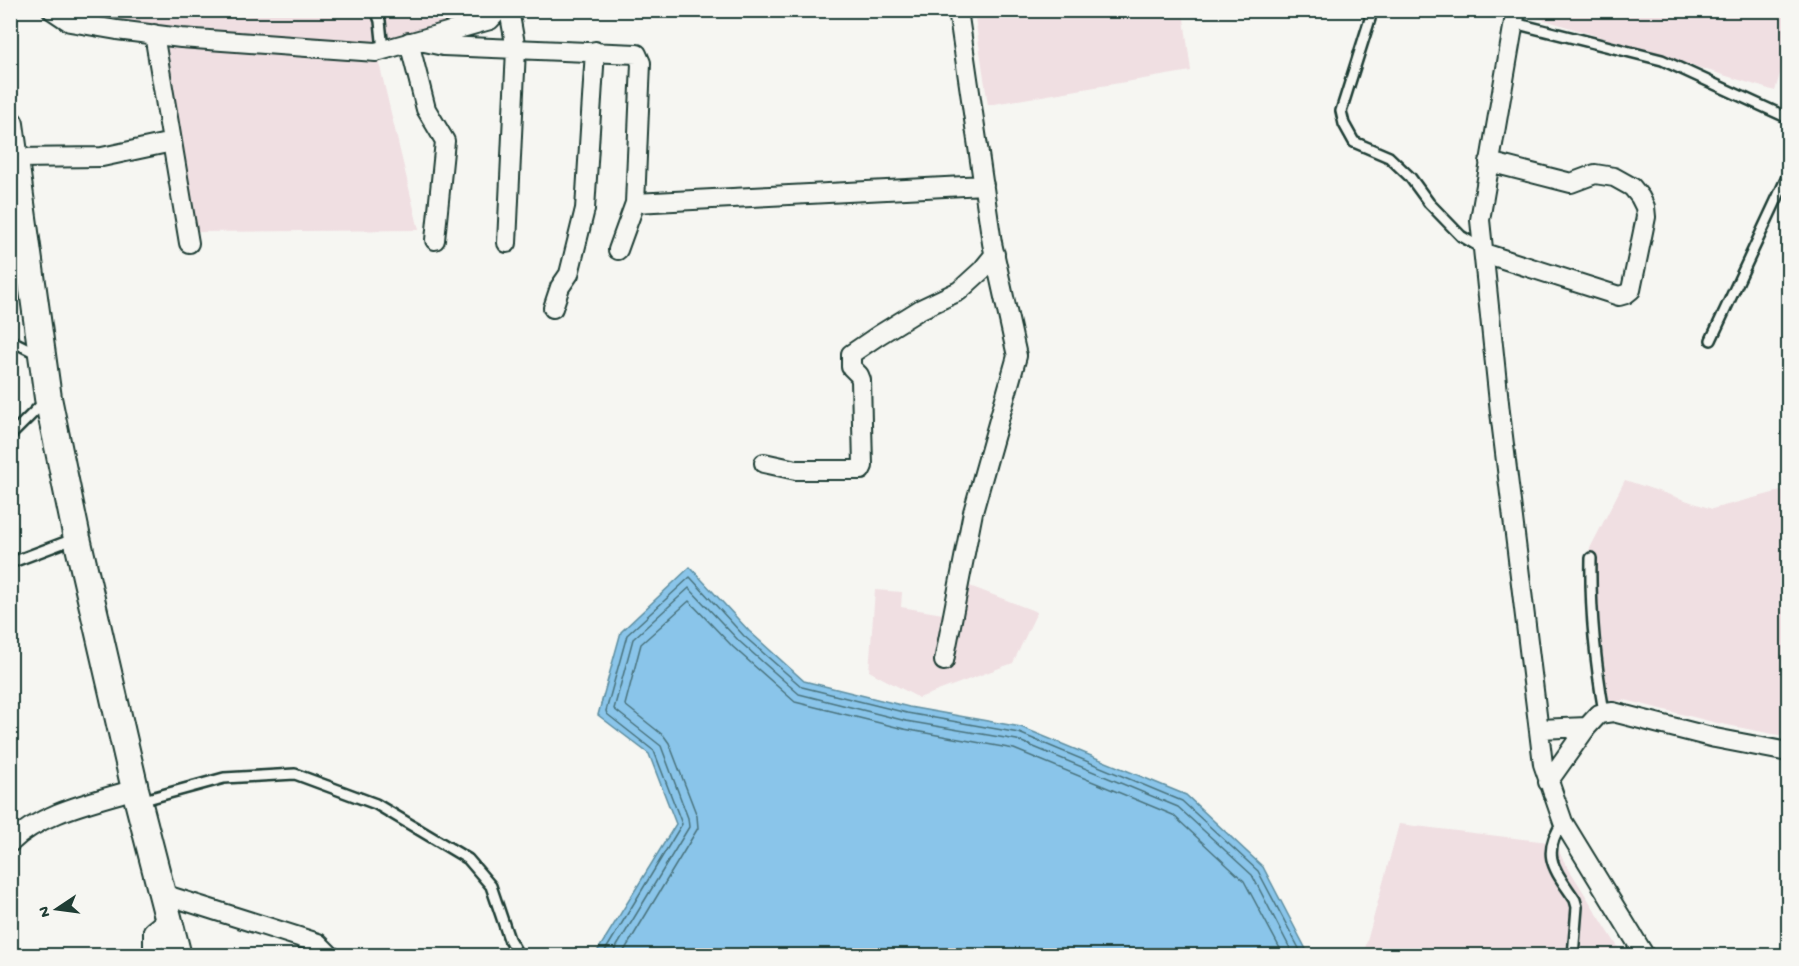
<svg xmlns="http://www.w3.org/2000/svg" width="1799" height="966" viewBox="0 0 1799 966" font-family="'Gochi Hand',sans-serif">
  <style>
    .built { fill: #f0dfe2 }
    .water { fill: #8ac5ea; stroke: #5f8fa1; stroke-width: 1.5 }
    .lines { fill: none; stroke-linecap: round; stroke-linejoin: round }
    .shore { stroke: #4a737d; stroke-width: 1.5 }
    .lane-casing { stroke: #1f3d34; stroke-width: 14 }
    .street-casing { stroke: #1f3d34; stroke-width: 22 }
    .secondary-casing { stroke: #1f3d34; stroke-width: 30 }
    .lane { stroke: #f6f6f2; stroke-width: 9 }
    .street { stroke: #f6f6f2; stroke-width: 18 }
    .secondary { stroke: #f6f6f2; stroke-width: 26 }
  </style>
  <rect width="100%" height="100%" fill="#f6f6f2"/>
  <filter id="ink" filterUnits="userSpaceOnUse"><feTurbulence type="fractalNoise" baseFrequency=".0167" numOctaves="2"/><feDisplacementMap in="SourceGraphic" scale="12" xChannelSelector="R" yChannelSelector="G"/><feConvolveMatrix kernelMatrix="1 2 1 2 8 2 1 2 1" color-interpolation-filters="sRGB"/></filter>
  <g filter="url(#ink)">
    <path class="built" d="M1533 10 1788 11V46L1775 91 1532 16Z
      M70 11H489L485 15 375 46 419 230 194 232 161 29 80 17Z
      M974 11H1183L1191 71 988 105Z
      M1625 480 1712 509 1788 489V737L1717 723 1625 700 1610 703 1584 560Z
      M962 583 1037 612 1013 663 919 698 869 671 875 590 902 592 901 607 955 616Z
      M1399 824 1556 843 1562 858 1623 955 1363 956Z"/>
    <path class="water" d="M690 567 749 631 804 681 909 707 1021 727 1186 795 1263 867 1309 955H595L676 824 649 754 598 715 621 632Z"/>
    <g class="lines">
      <path class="shore" d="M602 956 682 824 654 751 607 714 606 711 627 635 690 577 744 636 802 687 907 713 1019 733 1182 801 1258 871 1303 956
        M611 956 689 827 688 818 661 746 614 709 633 639 689 588 739 641 799 694 906 721 1017 740 1178 807 1252 875 1294 956
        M621 956 698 828 697 816 669 743 664 736 625 705 641 644 689 601 733 647 795 702 904 729 1014 749 1173 815 1244 881 1284 956"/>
      <defs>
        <path id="lane" d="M376 10 380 21 383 50
          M1369 10 1370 19 1341 111 1344 124 1354 142 1389 157 1410 177 1429 203 1461 236 1483 249
          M1514 23 1662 60 1788 118
          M10 340 38 354
          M1711 340 1788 175
          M10 436 44 402
          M1591 558C1590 610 1595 660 1604 712
          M10 563 76 538
          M140 801 224 778 295 774 376 804 468 859 491 886 509 939 519 956
          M1563 822C1539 856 1556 871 1575 900L1577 907 1573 956"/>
        <path id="street" d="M52 10 70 22 117 30 181 38 376 52 490 20 499 10
          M1516 10 1480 220 1500 412 1543 764 1563 822 1645 956
          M154 34 189 243
          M420 41 443 46 637 54 641 63 635 203 618 250
          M409 42 426 109 445 141 435 240
          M15 158 102 157 172 142
          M635 203 984 185
          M507 243 516 49 509 10
          M1484 253 1619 296 1626 294 1631 290 1646 217 1645 207 1640 197 1632 187 1614 177 1595 174 1571 183 1489 162
          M553 308 560 287 569 274 585 209 595 51
          M764 463 796 470H861L863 466 861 380 859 375 851 367V354L879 335 921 309 959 291 982 270 995 254
          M944 661 973 512 1017 356 992 243 958 10
          M1539 729 1587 727 1599 714 1613 712 1715 738 1788 752
          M1548 782 1587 727
          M10 843C42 812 93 802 135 789
          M163 894 318 943 331 956
          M153 956V931L169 918"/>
        <path id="secondary" d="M10 124 48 398 77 538 135 789 178 956"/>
      </defs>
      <use href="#lane" class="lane-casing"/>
      <use href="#street" class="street-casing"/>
      <use href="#secondary" class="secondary-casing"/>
      <use href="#lane" class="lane"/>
      <use href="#street" class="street"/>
      <use href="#secondary" class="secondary"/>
    </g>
  </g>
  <rect width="1799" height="966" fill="none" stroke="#f6f6f2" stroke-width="36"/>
  <rect x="18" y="18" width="1763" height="930" fill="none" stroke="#1f3d34" stroke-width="2" filter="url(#ink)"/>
  <g transform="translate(57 909) rotate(257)" stroke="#f6f6f2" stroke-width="4.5" paint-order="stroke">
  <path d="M0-4.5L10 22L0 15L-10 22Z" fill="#1f3d34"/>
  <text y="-9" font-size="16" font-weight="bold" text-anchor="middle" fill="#1f3d34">N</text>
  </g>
</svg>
